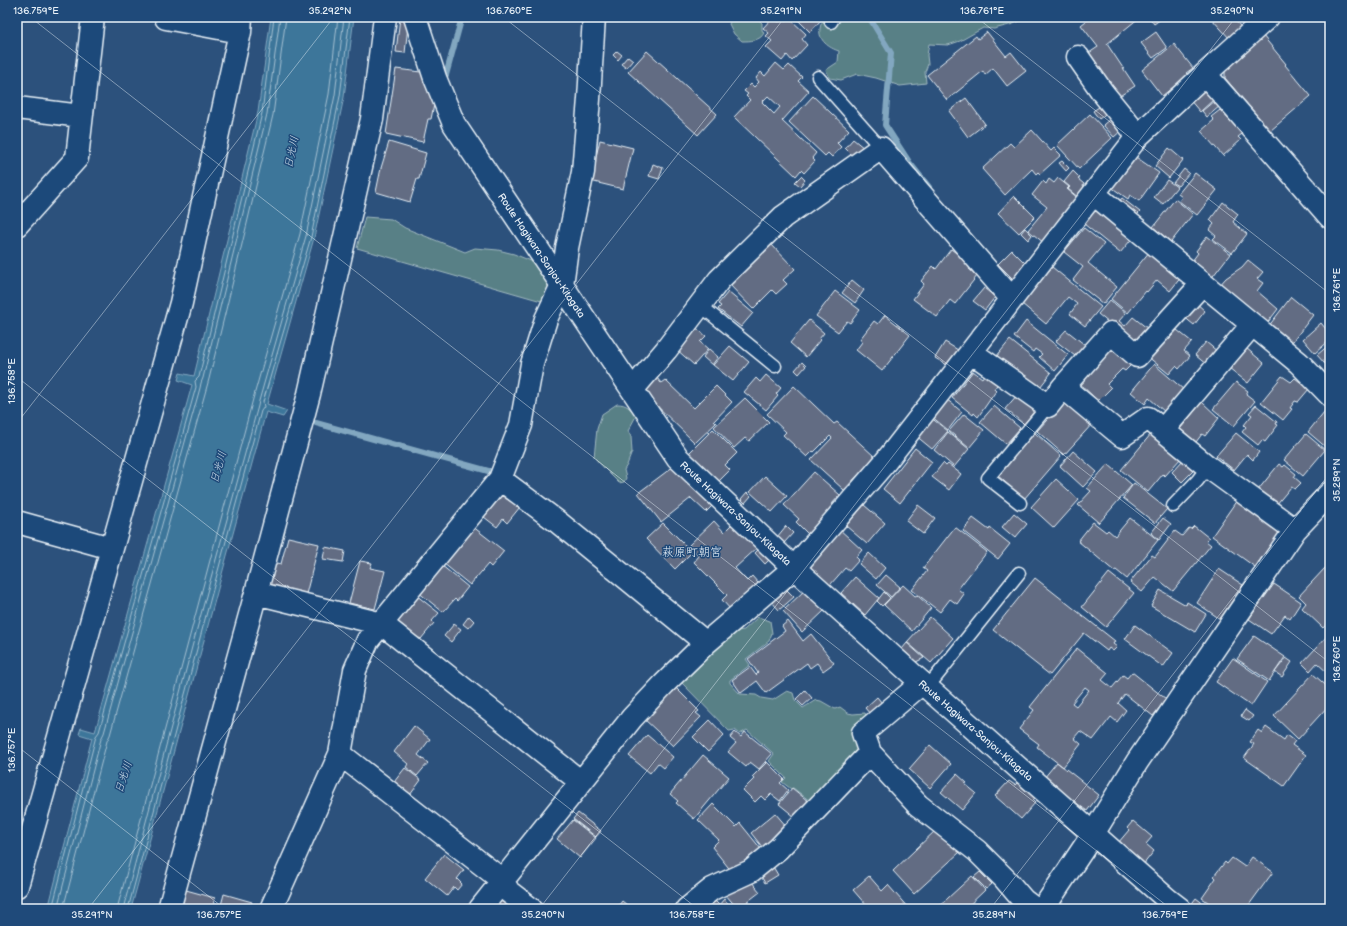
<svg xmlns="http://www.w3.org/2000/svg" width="1347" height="926" viewBox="0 0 1347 926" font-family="'Balsamiq Sans','Klee One',sans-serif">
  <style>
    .green { fill: #588086; stroke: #a0b8bf }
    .water { fill: #3e769a; stroke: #82a7c0 }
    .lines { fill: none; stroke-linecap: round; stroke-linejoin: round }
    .shore { stroke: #a4c0d2; stroke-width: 1 }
    .stream { stroke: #82a7c0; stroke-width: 6 }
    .building { fill: #626c83; stroke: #e8f1f8; fill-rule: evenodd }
    .lane-casing { stroke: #e8f1f8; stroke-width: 15 }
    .street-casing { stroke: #e8f1f8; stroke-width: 25 }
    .secondary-casing { stroke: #e8f1f8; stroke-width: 25 }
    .lane { stroke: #1f4a7a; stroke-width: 12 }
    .street { stroke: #1f4a7a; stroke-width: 22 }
    .secondary { stroke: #1f4a7a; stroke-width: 22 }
    .ticks { fill: none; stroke: #e8f1f8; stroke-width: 1; stroke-opacity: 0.45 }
    .labels { text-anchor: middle; stroke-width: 3; stroke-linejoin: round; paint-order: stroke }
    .street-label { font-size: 10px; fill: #e8f1f8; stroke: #1f4a7a }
    .water-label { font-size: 11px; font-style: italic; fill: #cedfea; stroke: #1f4a7a }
    .quarter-label { font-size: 12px; fill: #e8f1f8; stroke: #1f4a7a }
    .neatline { fill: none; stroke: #e8f1f8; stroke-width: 1.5 }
    .ticks-label { font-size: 10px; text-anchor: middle; fill: #e8f1f8 }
  </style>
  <rect width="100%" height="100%" fill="#2c517c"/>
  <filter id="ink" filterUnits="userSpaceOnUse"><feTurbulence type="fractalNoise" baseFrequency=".025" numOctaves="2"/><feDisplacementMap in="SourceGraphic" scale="8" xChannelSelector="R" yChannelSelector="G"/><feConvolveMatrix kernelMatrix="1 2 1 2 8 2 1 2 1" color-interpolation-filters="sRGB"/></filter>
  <g filter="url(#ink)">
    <path class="green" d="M732 17H756L762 23V30L764 33C760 41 750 41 742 41L734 34 729 24Z
      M825 17H1024L1022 20 1013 24 994 29 983 28 960 41 948 45 929 44 927 55 928 64 925 72 926 83 900 86 876 78 857 74 841 80 830 78 826 70 838 62 839 51C829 48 818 40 820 29 820 25 823 20 825 17Z
      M365 217 391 219 405 228 465 252 475 248 498 250 514 254 531 261 549 283 545 302 357 248Z
      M617 404C627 404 630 408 636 416L628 431 631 437 632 452 627 465 624 470 626 478 624 482 619 483 599 463 594 457 597 429 602 414Z
      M758 617 770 621 772 633 769 641 746 659 750 665 730 680V683L740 694 756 695 761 698 773 700 787 691 793 693 795 700 803 708 816 700 821 701 835 709 840 707 848 713 853 714 865 713 868 722 863 753 810 801 793 788 791 789 782 782 786 778 769 761 774 754 747 730 740 734 735 730 729 731 681 682 731 632 744 630Z"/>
    <path class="water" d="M271 17H354L344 97 314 238 267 404 287 411 283 417 266 412 131 909H48L92 738 79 734 81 728 95 732 192 385 178 380 180 373 194 376 258 112Z"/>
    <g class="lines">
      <path class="shore" d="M52 909 96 736 99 732 196 387 195 381 199 377 262 113 274 17
        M57 909 101 739 104 733 200 388 201 383 203 378 267 114 280 17
        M63 909 107 741 110 735 209 379 244 236 273 115 286 17
        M117 909 253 399 300 234 329 94 338 17
        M123 909 192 647 258 406 259 401 306 236 335 95 344 17
        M128 909 197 649 261 411 264 407 263 402 311 237 340 96 350 17"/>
      <path class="stream" d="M869 17 891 53 885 125 909 162 929 187
        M446 75 462 17
        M316 423 492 472 495 467"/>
    </g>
    <path class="building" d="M400 17H409L405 53 396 52Z
      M773 17 779 22 782 19 785 22 789 18 806 34 802 39 807 45 792 61 787 55 782 61 766 47 772 41 766 36 769 33 763 28Z
      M800 17H818L821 20 810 32 798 20Z
      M1091 17H1140L1107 44 1135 86 1115 99 1086 55 1098 47 1081 25Z
      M1149 17H1160L1161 19 1154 24Z
      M1212 17H1232L1242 28 1230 39 1211 18Z
      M987 32 1006 56 1011 52 1026 71 1007 86 993 68 985 75 983 71 947 100 927 75 976 36 978 39Z
      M1156 32 1167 48 1153 58 1141 43Z
      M1263 36 1286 64 1285 65 1311 96 1270 131 1225 78V69Z
      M1174 44 1193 68 1186 73 1188 75 1162 96 1142 70Z
      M617 51 622 55 618 60 613 55Z
      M647 51 717 114 698 135 628 72Z
      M628 56 633 60 626 68 621 64Z
      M776 63 784 70 789 65 802 77 798 81 809 91 782 121 816 153 812 158 815 161 804 173 801 170 796 176 734 117 750 100 746 96 748 94 744 91 751 84 754 87 759 82 756 78 761 72 765 76ZM768 96 780 107 774 114 762 102Z
      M396 69 429 73 436 95 431 119H428L423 142 386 134Z
      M1203 87 1214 99 1200 112 1189 99Z
      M813 96 849 130 837 143 841 147 832 157 828 153 825 156 789 122Z
      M966 98 985 124 968 137 949 111Z
      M1215 100 1220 106 1207 117 1202 111Z
      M1102 105 1108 112 1099 119 1093 111Z
      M1220 110 1242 134 1238 137 1241 140 1223 156 1201 131 1214 120 1211 117Z
      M1090 114 1112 138 1079 169 1057 145Z
      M1111 118 1122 130 1114 137 1103 125Z
      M1032 130 1051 151 1054 148 1061 155 1040 174 1038 172 1036 174 1032 169 1005 195 982 169 1010 143 1014 147Z
      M853 139 864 148 855 158 845 148Z
      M600 140 633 148 623 189 590 181Z
      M389 142 426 153 419 179H417L410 202 376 192 381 168Z
      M1169 148 1183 160 1169 178 1155 166Z
      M1133 155 1159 173 1139 201 1130 195 1128 199 1111 187Z
      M1062 161 1069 168 1066 171 1059 163Z
      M653 164 663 168 659 179 649 176Z
      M1184 169 1189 173 1178 186 1173 183Z
      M1073 171 1080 178 1078 179 1084 184 1083 186 1087 189 1079 198 1068 189 1070 187 1064 182Z
      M1195 173 1217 190 1197 215 1179 201 1182 197 1178 194Z
      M801 176 805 180 800 186 795 182Z
      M1058 178 1069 187 1067 189 1079 199 1044 243 1028 230 1047 207 1032 195 1043 181 1046 184 1049 179 1054 183Z
      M1167 180 1177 187 1163 204 1154 197Z
      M1014 196 1035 217 1019 233 998 213Z
      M1122 198 1140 212 1134 218 1117 204Z
      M1175 199 1193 214 1171 242 1153 227Z
      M1223 202 1238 214 1233 222 1247 234 1232 253 1213 239 1216 236 1209 230 1214 224 1210 220Z
      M1099 206 1135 235 1120 253 1084 224Z
      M1025 228 1032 235 1028 240 1021 233Z
      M1084 228 1104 244 1088 263 1117 287 1103 304 1073 280 1083 267 1064 252Z
      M1207 236 1230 254 1210 280 1194 267 1196 264 1192 261 1198 253 1196 251Z
      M769 242 795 269 783 280 787 284 776 294 772 290 753 309 727 282Z
      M951 249 972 265 969 269 977 276 955 304 950 300 937 317 913 299 924 284 921 281 933 266 936 269Z
      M1012 250 1027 265 1013 279 998 264Z
      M1150 251 1182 276 1170 291 1157 280 1147 292 1146 291 1128 313 1111 299Z
      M1248 260 1263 272 1257 279 1263 283 1257 291 1278 309 1265 326 1218 287 1226 278 1242 267Z
      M1052 267 1101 307 1085 326 1070 314 1077 304 1068 297 1046 324 1022 304Z
      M852 280 864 290 855 303 842 293Z
      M984 288 995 297 985 310 973 301Z
      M835 291 860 310 850 323 847 321 838 332 816 316Z
      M728 292 753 313 741 327 718 309 721 306 718 304Z
      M1291 297 1313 315 1290 345 1268 327Z
      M1110 300 1126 313 1119 321 1125 326 1133 317 1152 332 1139 348 1098 314Z
      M1195 302 1205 311 1194 325 1183 316Z
      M885 315 910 335 882 371 856 350 862 342 860 339 874 321 878 324Z
      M809 320 824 333 819 339 820 340 806 357 790 343Z
      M1026 321 1068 355 1055 371 1039 357 1042 354 1035 349 1033 352 1014 337Z
      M1321 323 1330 334V340L1315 353 1303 339Z
      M694 326 706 336 700 342 708 349 694 365 675 348Z
      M1066 330 1089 348 1080 360 1056 341Z
      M1177 330 1192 342 1184 351 1190 356 1179 369 1176 366 1169 374 1147 356 1165 335 1170 338Z
      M1010 340 1051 373 1037 391 996 357Z
      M945 342 958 350 949 366 935 358Z
      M1206 342 1218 352 1207 365 1195 355Z
      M1111 343 1133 363 1125 371 1122 369 1107 384 1111 388 1098 401 1076 380Z
      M1330 344V360L1325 364 1317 355Z
      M730 346 749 362 733 381 713 365Z
      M1246 348 1264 363 1248 383 1229 368Z
      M709 349 718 357 712 365 703 357Z
      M802 362 806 366 799 374 795 370Z
      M1154 364 1184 390 1165 412 1149 398 1145 404 1131 392Z
      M973 371 982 378 987 371 1000 381 994 389 996 391 978 417 974 413 973 415 952 398Z
      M766 375 781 388 776 394 778 396 766 410 744 392 756 378 760 382Z
      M1282 376 1291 382 1295 378 1309 389 1298 402 1295 401 1290 408 1292 409 1283 420 1261 402Z
      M657 378 661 383 665 380 694 408 716 386 732 402 714 421 716 423 695 443 648 397 649 395 645 391Z
      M1236 382 1248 391 1246 394 1255 401 1234 426 1213 409Z
      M794 386 834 424 837 422 875 457 844 490 811 460 832 438 830 436 814 452 813 451 807 457 783 435 786 432 767 414Z
      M1018 394 1036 409 1024 424 1005 409Z
      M745 398 769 422 749 441 745 438 734 448 714 427Z
      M945 398 962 412 948 430 931 416Z
      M1066 399 1093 423 1064 455 1037 431Z
      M1202 402 1219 418 1205 436 1202 434 1196 442 1180 429Z
      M1256 405 1277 422 1276 424 1278 425 1265 442 1262 440 1258 445 1242 432 1246 427 1244 425 1252 415 1249 413Z
      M994 406 1020 428 1006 444 980 422Z
      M1328 407 1330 409V447L1328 449 1308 432Z
      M964 414 984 430 969 448 949 431Z
      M930 417 948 431 932 449 915 435Z
      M713 429 737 453 725 465 730 470 717 483 688 454Z
      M948 432 969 449 954 467 934 450Z
      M1035 433 1061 456 1024 499 997 475Z
      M1236 433 1259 452 1253 460 1247 454 1234 470 1216 456Z
      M1151 434 1181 458 1165 476 1163 474 1148 492 1121 470Z
      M1306 434 1325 450 1303 476 1284 460Z
      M915 448 932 462 900 503 883 489Z
      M1073 451 1097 472 1083 487 1060 466Z
      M1184 459 1195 469 1182 482 1172 472Z
      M943 463 946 466 948 464 961 474 949 490 932 477Z
      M1108 464 1132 485 1099 523 1078 505 1091 491 1087 488Z
      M1279 464 1283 467 1285 465 1296 474 1294 477 1301 483 1295 489 1291 487 1276 505 1258 490Z
      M674 466 714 504 706 512 691 498 661 522 638 493Z
      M814 472 840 495 831 505 833 507 808 534 796 522 799 519 784 505Z
      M765 476 787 496 772 512 750 492Z
      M1056 479 1079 500 1054 528 1031 507Z
      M1134 483 1167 509 1155 523 1123 498Z
      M747 492 751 496 745 503 741 499Z
      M501 495 511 502 512 500 520 507 507 523 503 519 497 527 484 517Z
      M1237 500 1281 531 1255 567 1212 536Z
      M864 505 885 523 867 544 846 526Z
      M918 505 935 518 923 534 906 521Z
      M1014 513 1027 524 1015 538 1002 527Z
      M973 518 989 530 990 528 1010 544 998 559 963 531Z
      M1130 518 1158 540 1127 579 1116 570 1114 571 1078 541 1093 522 1106 532 1108 530 1115 536Z
      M1163 518 1171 524 1159 540 1151 533Z
      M714 521 724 532 734 522 758 547 735 568 747 581 752 576 758 583 731 610 722 600 727 595 694 562 699 556 689 545Z
      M663 523 692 552 675 569 646 539Z
      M472 526 504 551 491 567 488 564 470 585 443 563Z
      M786 526 793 533 784 543 777 537Z
      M1194 526 1209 538 1206 541 1211 545 1173 591 1155 577 1142 592 1130 582 1152 555 1155 557 1175 531 1182 536 1189 528 1191 529Z
      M955 527 987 552 958 589 964 594 957 604 950 599 940 612 912 590 927 571 923 568Z
      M838 528 862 550 856 557 859 560 849 571 845 568 830 585 807 564Z
      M288 537 319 544 305 598 267 589 274 562 281 564Z
      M325 547 345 551 343 562 323 559Z
      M761 547 772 557 765 564 755 553Z
      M869 553 885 568 876 579 859 564Z
      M360 561 372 563 370 568 385 571 375 609 349 603Z
      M441 565 468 587 457 601 455 599 443 612 418 592Z
      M1325 568 1330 572V625L1328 623 1323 628 1302 608 1306 603 1299 596Z
      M1219 569 1243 585 1220 619 1197 603Z
      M1109 573 1134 593 1106 627 1082 607Z
      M886 575 900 587 891 597 877 585Z
      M855 577 879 598 865 615 841 593Z
      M1035 578 1115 641 1113 644 1117 647 1113 651 1109 648 1107 651 1084 633 1050 675 993 630Z
      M1274 584 1301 602 1290 619 1285 615 1271 634 1249 619Z
      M903 585 915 596 917 595 931 608 912 631 884 605Z
      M807 588 826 609 802 632 783 611Z
      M786 589 794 597 779 610 772 602Z
      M1160 590 1186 605 1187 602 1206 614 1195 632 1151 606Z
      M884 592 890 598 882 606 877 601Z
      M416 595 439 613 432 621 434 623 421 639 419 638 417 641 394 622Z
      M469 616 474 621 468 628 463 624Z
      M930 617 953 638 931 663 907 642Z
      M788 621 803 641 811 634 834 663 823 671 817 663 810 668 807 663 766 693 757 681 741 693 732 680 750 667 756 675 758 673 748 659 785 631 782 626Z
      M454 624 461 629 451 642 444 636Z
      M1135 625 1173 653 1163 667 1125 639Z
      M1330 633V675L1317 663 1310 671 1302 663Z
      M1254 636 1285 657 1269 681 1237 659Z
      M907 643 924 658 916 662 902 649Z
      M1077 648 1108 673 1102 680 1112 688 1123 675 1127 678 1132 672 1166 699 1153 716 1125 694 1118 703 1126 710 1117 722 1111 717 1093 740 1080 731 1074 738 1081 744 1063 767 1037 747 1039 744 1019 729 1034 710 1030 707ZM1085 687 1089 690 1076 706 1072 703Z
      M1233 658 1267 682 1251 706 1216 682Z
      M1286 658 1292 662 1282 677 1275 672Z
      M1313 674 1330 689V704L1298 739 1274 716Z
      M674 686 699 711 696 713 701 717 673 746 643 718Z
      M805 690 812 698 803 706 796 699Z
      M877 697 882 703 870 714 865 708Z
      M1245 710 1253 716 1249 721 1241 716Z
      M710 720 724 735 708 752 693 737Z
      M414 726 430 739 418 755 428 763 417 776 406 767 408 764 394 752Z
      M1266 727 1284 740 1287 735 1295 741 1292 745 1306 755 1284 786 1244 758 1254 744 1250 742 1258 730 1262 733Z
      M735 732 741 737 745 732 772 754 759 769 750 762 746 767 728 752 736 743 730 738Z
      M647 735 673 757 664 768 658 763 650 773 629 756Z
      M930 745 951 764 930 788 909 769Z
      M703 755 729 777 694 819 676 803 678 801 670 794Z
      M767 762 784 779 780 783 788 790 780 801 771 794 765 800 761 796 755 802 743 790 754 779 752 777Z
      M1057 762 1099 795 1087 811 1044 778Z
      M405 768 421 780 410 795 394 782Z
      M957 774 967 783 965 784 976 793 962 810 941 792Z
      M1009 781 1015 785 1018 782 1036 797 1033 801 1035 803 1021 819 995 796Z
      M792 788 808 801 795 817 779 804Z
      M713 804 736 827 740 823 761 849 732 872 712 847 719 840 698 820Z
      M578 813 601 831 596 837 573 819Z
      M775 813 787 827 763 848 751 833Z
      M573 820 596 838 580 858 557 839Z
      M1133 821 1152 837 1146 844 1154 851 1143 865 1118 843 1129 830 1127 828Z
      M938 828 960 852 914 894 893 871Z
      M444 854 464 870 457 879 462 884 457 890 454 887 447 896 425 878Z
      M1252 857 1273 872 1246 909H1225L1221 906 1218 909 1202 898 1216 878 1214 876 1225 862 1227 864 1232 858 1245 867Z
      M772 865 778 875 765 883 759 873Z
      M980 872 992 884 986 889 974 877Z
      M747 876 760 892 738 909 725 894Z
      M869 876 882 891 888 885 909 909H862L866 905 853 890Z
      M972 876 985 890 965 909H936Z
      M186 890 215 898 214 903 218 904 217 909H180Z
      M224 894 252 902 250 909H220Z
      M712 898 719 905 724 899 733 909H700Z
      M1196 898 1210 909H1193L1190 906Z
      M502 899 515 909H494Z
      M622 901 632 909H616Z"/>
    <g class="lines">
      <defs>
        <path id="lane" d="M831 22 834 17
          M818 77 881 148
          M700 305 775 366
          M1020 503 988 478 1048 406
          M1173 506 1197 481 1208 467
          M927 688 1019 573"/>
        <path id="street" d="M1268 17 1205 74 1330 217
          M166 18 240 32
          M1078 57 1103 93 1138 136
          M17 108 81 116
          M1094 194 1299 363 1330 395
          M17 225 77 158 93 17
          M971 352 1048 406 1063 387 1122 436 1148 418 1208 467 1295 530
          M1063 387 1111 333 1137 356 1202 284
          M633 389 666 350 719 280 783 217 881 148 1012 299
          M1163 430 1252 325
          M500 479 559 523 706 643
          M17 522 111 548
          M256 593 382 624 581 782
          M922 683 863 733 870 753 918 805 977 851 1005 879 1023 900 1035 909
          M340 754 502 880 509 892 531 909
          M17 886 181 303 240 32 241 17
          M169 909 256 593 309 394 372 119 385 17
          M271 909 340 754 355 670 368 640 500 479 521 425 532 364 546 319 562 285 567 248 583 172 589 99 594 17
          M480 909 632 718 664 684 706 643 794 568 886 461 971 352 1138 136 1205 74
          M687 909 712 889 751 871 778 849 870 753
          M1043 909 1093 834 1137 762 1295 530 1330 493"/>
        <path id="secondary" d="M415 17 435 78 454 124 678 458 794 568 922 683 1167 899 1180 909"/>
      </defs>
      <use href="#lane" class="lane-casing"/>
      <use href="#street" class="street-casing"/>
      <use href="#secondary" class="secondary-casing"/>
      <use href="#lane" class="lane"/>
      <use href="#street" class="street"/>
      <use href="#secondary" class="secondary"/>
    </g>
  </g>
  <path class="ticks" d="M30 17 1171 909M503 17 1330 663M976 17 1330 294M17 377 698 909M17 423 334 17M17 746 225 909M88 909 785 17M539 909 1236 17M990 909 1330 473"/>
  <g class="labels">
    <g class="street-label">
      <text transform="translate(542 255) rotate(56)" y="4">Route Hagiwara-Sanjou-Kitagata</text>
      <text transform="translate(736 513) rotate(43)" y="4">Route Hagiwara-Sanjou-Kitagata</text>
      <text transform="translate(976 730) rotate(41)" y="4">Route Hagiwara-Sanjou-Kitagata</text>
    </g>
    <g class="water-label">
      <text transform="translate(291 152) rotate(-78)" y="4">日光川</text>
      <text transform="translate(218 467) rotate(-74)" y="4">日光川</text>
      <text transform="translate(123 777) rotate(-72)" y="4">日光川</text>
    </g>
    <g class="quarter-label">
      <text x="692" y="556">萩原町朝宮</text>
    </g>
  </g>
  <rect width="1347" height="926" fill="none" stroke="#1f4a7a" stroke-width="44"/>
  <rect x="22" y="22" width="1303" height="882" class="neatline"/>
  <g class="ticks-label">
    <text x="36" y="14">136.759°E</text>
    <text x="330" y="14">35.292°N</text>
    <text x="509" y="14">136.760°E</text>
    <text x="781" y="14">35.291°N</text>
    <text x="982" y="14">136.761°E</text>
    <text x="1232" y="14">35.290°N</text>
    <text transform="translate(1336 290) rotate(-90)" y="4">136.761°E</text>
    <text transform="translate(11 381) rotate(-90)" y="4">136.758°E</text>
    <text transform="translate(1336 480) rotate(-90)" y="4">35.289°N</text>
    <text transform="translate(1336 659) rotate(-90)" y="4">136.760°E</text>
    <text transform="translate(11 750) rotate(-90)" y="4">136.757°E</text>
    <text x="92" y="918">35.291°N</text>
    <text x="219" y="918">136.757°E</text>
    <text x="543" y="918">35.290°N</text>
    <text x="692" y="918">136.758°E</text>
    <text x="994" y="918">35.289°N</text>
    <text x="1165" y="918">136.759°E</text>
  </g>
</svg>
